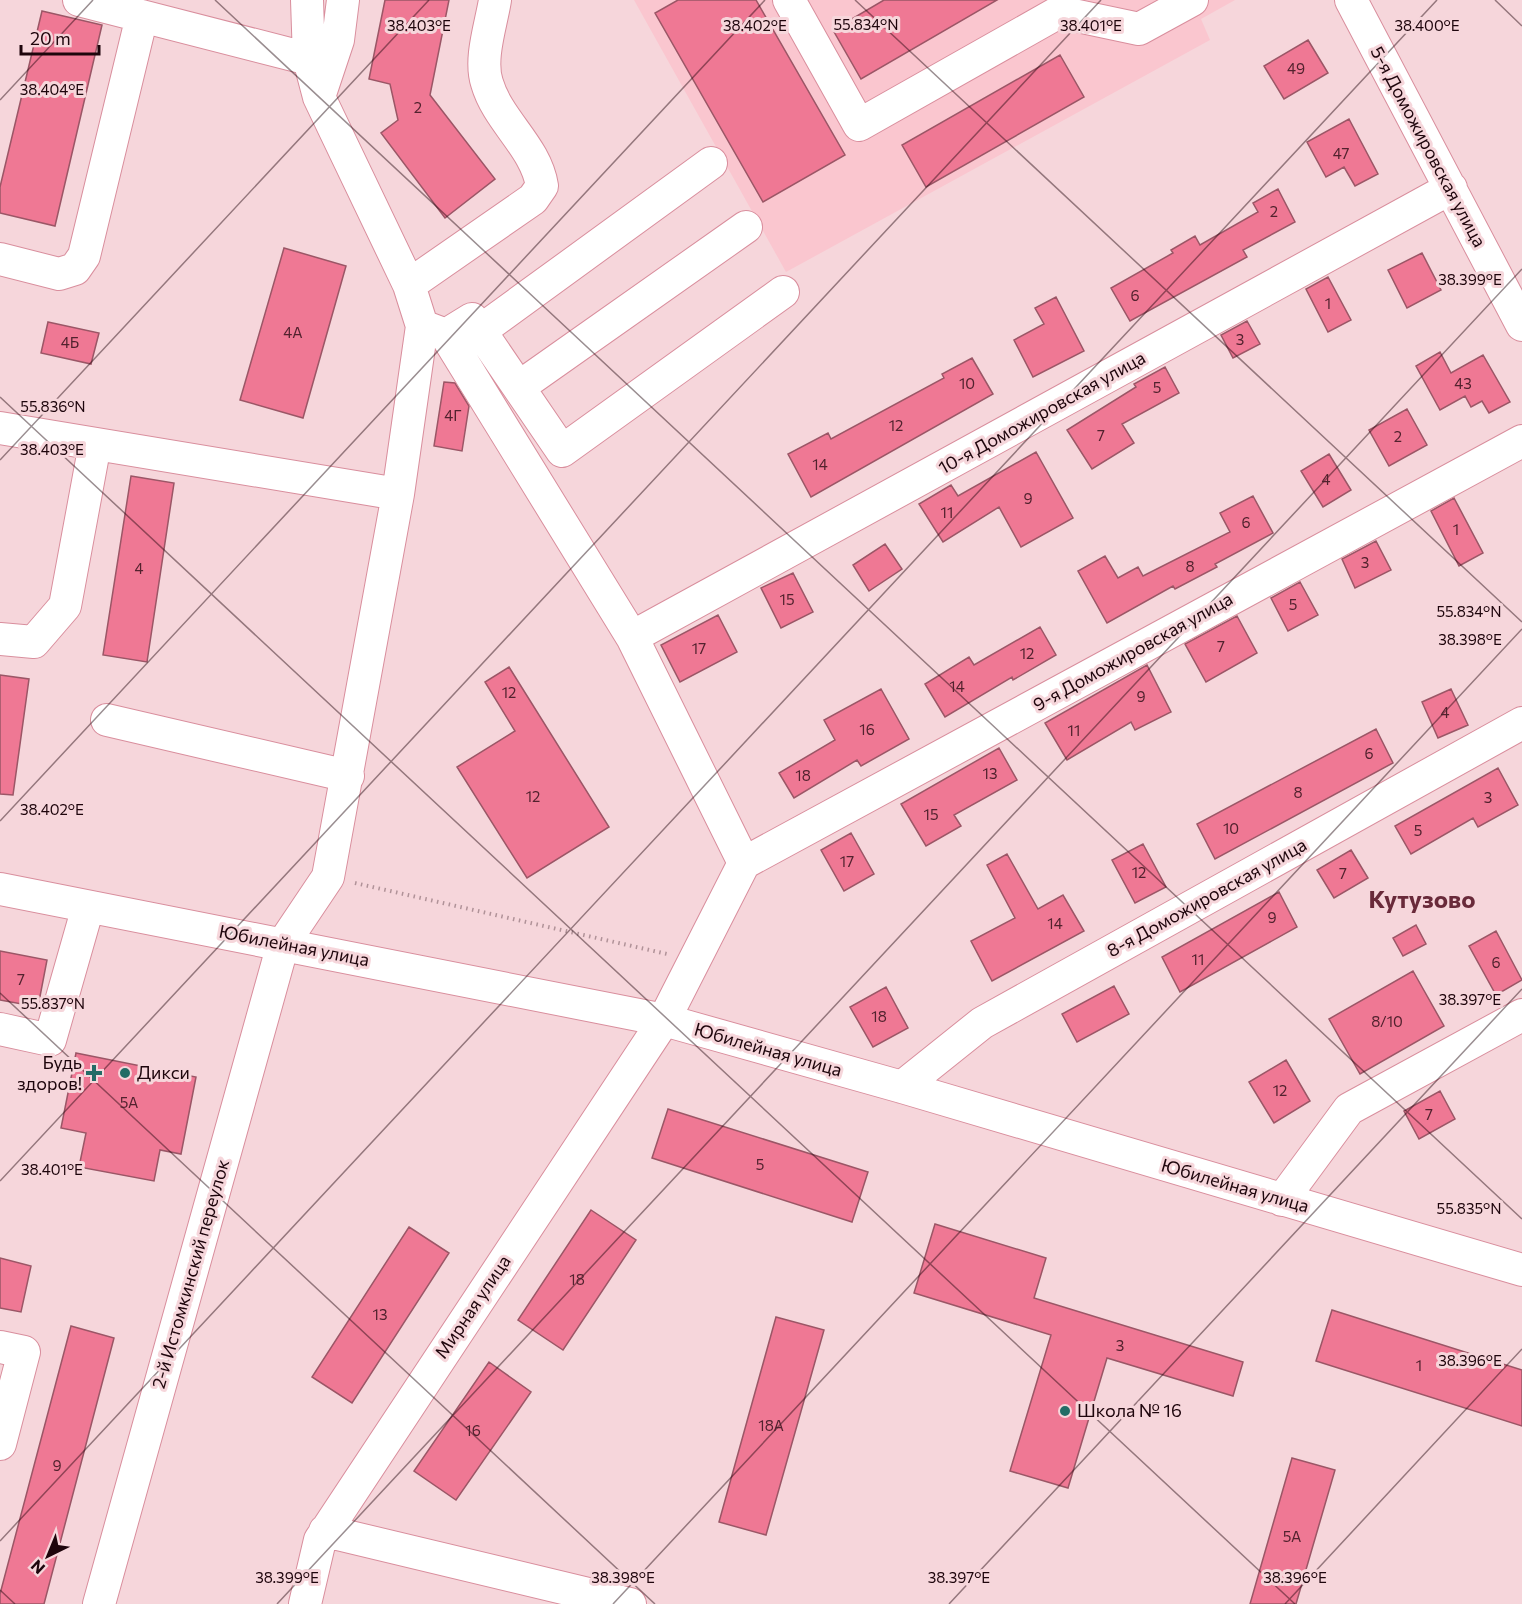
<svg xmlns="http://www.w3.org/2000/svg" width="1522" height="1604" viewBox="0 0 1522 1604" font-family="Commissioner,sans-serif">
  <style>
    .built { fill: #fac6cf }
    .building { fill: #ef7894; stroke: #9b5666; stroke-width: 1.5 }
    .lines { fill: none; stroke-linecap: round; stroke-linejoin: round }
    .minor-casing { stroke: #d98e9d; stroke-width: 34 }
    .path { stroke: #b09298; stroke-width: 4; stroke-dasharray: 1.5 4.5; stroke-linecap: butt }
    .minor { stroke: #fff; stroke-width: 32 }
    .ticks { fill: none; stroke: #1e050c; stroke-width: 1.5; stroke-opacity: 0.45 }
    .poi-dot { fill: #236c66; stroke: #f6d6db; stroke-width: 2 }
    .labels { text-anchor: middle; stroke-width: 6; stroke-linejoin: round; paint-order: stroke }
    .number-label { font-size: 15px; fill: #52222e }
    .street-label { font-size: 18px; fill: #1e050c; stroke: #f6d6db }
    .poi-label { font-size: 18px; fill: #1e050c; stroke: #f6d6db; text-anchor: start }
    .district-label { font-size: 24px; font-weight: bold; fill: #692a3a; stroke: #f6d6db }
    .ticks-label { font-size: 15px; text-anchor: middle; fill: #1e050c; stroke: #f6d6db; stroke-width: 6; stroke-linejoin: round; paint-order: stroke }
  </style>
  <rect width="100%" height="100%" fill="#f6d6db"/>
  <path class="built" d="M634 0H1235L1201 19 1210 40 786 272Z"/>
  <path class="building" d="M385 0H449L430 95 495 179 445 218 381 133 398 120 390 84 369 79Z
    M678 0H756L845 155 763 202 655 13Z
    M884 0H997L861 79 833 30Z
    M42 11 102 25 55 226 0 213V187Z
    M1308 40 1328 73 1284 99 1264 66Z
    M1060 55 1084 97 926 187 902 145Z
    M1349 119 1378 174 1355 186 1344 167 1326 177 1307 142Z
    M1278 189 1295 222 1243 250 1247 257 1130 321 1111 288 1173 253 1171 250 1195 236 1200 245 1258 212 1253 203Z
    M284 248 346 266 303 418 240 400Z
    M1422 253 1441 290 1407 308 1388 270Z
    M1328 277 1351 320 1328 332 1306 289Z
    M1056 297 1084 351 1033 377 1014 340 1044 324 1035 308Z
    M1247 321 1260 344 1233 358 1221 335Z
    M48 322 99 333 91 364 41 353Z
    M1440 352 1451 373 1483 355 1510 402 1489 413 1482 401 1471 407 1465 396 1440 410 1416 366Z
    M972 358 993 394 811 497 788 454 828 433 831 439 944 378 942 374Z
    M1165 367 1179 393 1122 424 1134 443 1092 469 1067 430 1136 387 1134 384Z
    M444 382 455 383 469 406 462 451 434 446Z
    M1407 409 1427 445 1389 466 1369 430Z
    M1036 452 1073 518 1021 547 999 507 943 542 919 504 951 485 958 496Z
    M1329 454 1351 490 1323 507 1301 471Z
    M131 476 174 483 147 662 103 655Z
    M1253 496 1273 533 1215 564 1217 567 1175 589 1173 586 1107 623 1078 571 1105 556 1118 578 1138 567 1143 576 1230 532 1220 513Z
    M1454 498 1483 553 1459 566 1431 511Z
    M1376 541 1391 570 1355 588 1342 559Z
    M885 544 902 569 869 591 853 565Z
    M793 573 813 612 781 628 761 588Z
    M1300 582 1318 615 1288 631 1271 598Z
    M718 615 737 652 680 682 661 645Z
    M1237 616 1257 653 1206 682 1185 644Z
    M1040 627 1056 655 1013 680 1012 677 945 717 925 684 969 657 974 665Z
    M1147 665 1171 712 1135 730 1131 722 1067 760 1045 723Z
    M509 667 609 827 527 878 457 767 515 731 485 682Z
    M0 675 29 679 13 795 0 794Z
    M881 689 909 739 861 766 857 760 794 798 779 773 835 740 824 720Z
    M1451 689 1468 725 1438 738 1422 702Z
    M1376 729 1393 763 1215 859 1197 824Z
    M999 748 1017 780 954 815 961 826 926 846 901 804Z
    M1498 768 1518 805 1478 827 1473 818 1411 854 1395 826Z
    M851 833 874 874 844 891 821 850Z
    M1143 844 1166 887 1135 903 1112 860Z
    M1351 850 1368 878 1334 898 1317 870Z
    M1007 854 1038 909 1063 895 1084 931 992 981 971 941 1015 918 987 865Z
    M1279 892 1297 927 1180 992 1162 957Z
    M1416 925 1426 944 1403 956 1393 938Z
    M1496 931 1522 980 1496 995 1469 946Z
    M0 951 47 960 38 1007 0 1000Z
    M1413 971 1444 1026 1360 1074 1329 1019Z
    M1114 986 1129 1014 1077 1042 1062 1014Z
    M886 987 908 1028 873 1047 850 1007Z
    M76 1053 196 1077 181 1154 160 1150 154 1181 79 1167 86 1133 61 1128Z
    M1286 1060 1310 1101 1274 1123 1249 1082Z
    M1440 1091 1455 1119 1419 1139 1404 1111Z
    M668 1109 868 1172 852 1222 652 1158Z
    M591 1210 636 1240 563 1350 518 1320Z
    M935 1224 1046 1258 1034 1298 1243 1362 1233 1396 1107 1358 1068 1488 1010 1471 1051 1335 914 1293Z
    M409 1227 449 1253 352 1403 312 1377Z
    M0 1258 31 1266 21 1312 0 1308Z
    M1332 1310 1522 1370V1426L1316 1361Z
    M776 1317 824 1330 766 1535 719 1522Z
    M71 1326 114 1338 44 1604H0V1594Z
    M489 1362 531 1392 456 1500 414 1471Z
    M1292 1458 1335 1470 1296 1604H1250Z"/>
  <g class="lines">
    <defs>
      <path id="minor" d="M79 0 309 59
        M789 0 859 125 1059 12 1139 29 1192 0
        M1351 0 1522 325
        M319 97 338 40 343 0
        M0 259 59 274 75 269 84 256 142 16
        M409 285 533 199 542 186C536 147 498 121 487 83 479 59 491 25 495 0
        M480 331 711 163
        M446 335 472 319 562 451 783 292
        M519 387 746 227
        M0 428 398 494
        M632 637 1451 188
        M0 639 34 642 65 606 95 444
        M107 720 348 776
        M744 863 1522 441
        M0 889 664 1020 902 1087 1522 1270
        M0 1029 50 1040 88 907
        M902 1087 982 1023 1522 723
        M1282 1200 1349 1109 1522 1015
        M0 1347 24 1352 0 1444
        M325 1531 630 1604
        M99 1604 283 944 328 877 398 494 422 326 409 285 319 97 309 59 307 0
        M305 1604 320 1540 664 1020 744 863 632 637 446 335 422 326"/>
    </defs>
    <use href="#minor" class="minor-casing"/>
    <path class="path" d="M355 883 667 954"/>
    <use href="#minor" class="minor"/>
  </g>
  <path class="ticks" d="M215 0 1522 1219M855 0 1522 622M1495 0 1522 26M0 100 93 0M0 397 1295 1604M0 460 429 0M0 821 765 0M0 993 655 1604M0 1181 1101 0M0 1541 1437 0M0 1590 15 1604M277 1604 1522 269M613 1604 1522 629M949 1604 1522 989M1285 1604 1522 1349"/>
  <g class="poi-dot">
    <path d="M91 1064h6v6h6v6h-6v6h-6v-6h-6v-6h6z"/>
    <circle cx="125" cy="1073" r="6"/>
    <circle cx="1065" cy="1411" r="6"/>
  </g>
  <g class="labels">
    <g class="number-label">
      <text x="1296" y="74">49</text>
      <text x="418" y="113">2</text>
      <text x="1341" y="159">47</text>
      <text x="1274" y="217">2</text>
      <text x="1135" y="301">6</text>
      <text x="1328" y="309">1</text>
      <text x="293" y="338">4А</text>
      <text x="1240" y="345">3</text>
      <text x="70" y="348">4Б</text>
      <text x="967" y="389">10</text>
      <text x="1463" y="389">43</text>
      <text x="1157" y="393">5</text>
      <text x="453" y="421">4Г</text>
      <text x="896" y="431">12</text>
      <text x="1101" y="441">7</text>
      <text x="1398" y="442">2</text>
      <text x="820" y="470">14</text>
      <text x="1326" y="485">4</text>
      <text x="1028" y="504">9</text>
      <text x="947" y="518">11</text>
      <text x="1246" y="528">6</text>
      <text x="1456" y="535">1</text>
      <text x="1365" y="568">3</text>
      <text x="1190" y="572">8</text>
      <text x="139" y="574">4</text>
      <text x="787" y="605">15</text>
      <text x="1293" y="610">5</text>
      <text x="1221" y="652">7</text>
      <text x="699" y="654">17</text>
      <text x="1027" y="659">12</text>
      <text x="957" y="692">14</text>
      <text x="509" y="698">12</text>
      <text x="1141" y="702">9</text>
      <text x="1445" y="718">4</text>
      <text x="867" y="735">16</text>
      <text x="1074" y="736">11</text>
      <text x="1369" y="759">6</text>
      <text x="990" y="779">13</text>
      <text x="803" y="781">18</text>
      <text x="1298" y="798">8</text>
      <text x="533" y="802">12</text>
      <text x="1488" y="803">3</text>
      <text x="931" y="820">15</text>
      <text x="1231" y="834">10</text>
      <text x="1418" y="836">5</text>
      <text x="847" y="867">17</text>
      <text x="1139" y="878">12</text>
      <text x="1343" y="879">7</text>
      <text x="1272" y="923">9</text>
      <text x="1055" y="929">14</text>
      <text x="1198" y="965">11</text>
      <text x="1496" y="968">6</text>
      <text x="21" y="985">7</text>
      <text x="879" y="1022">18</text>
      <text x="1387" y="1027">8/10</text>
      <text x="1280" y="1096">12</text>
      <text x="129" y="1108">5А</text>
      <text x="1429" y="1120">7</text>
      <text x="760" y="1170">5</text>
      <text x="577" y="1285">18</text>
      <text x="380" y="1320">13</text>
      <text x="1120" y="1351">3</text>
      <text x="1419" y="1371">1</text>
      <text x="771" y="1431">18А</text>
      <text x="473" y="1436">16</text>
      <text x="57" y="1471">9</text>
      <text x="1292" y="1542">5А</text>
    </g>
    <g class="street-label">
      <text transform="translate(1428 147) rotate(62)" y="6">5-я Доможировская улица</text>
      <text transform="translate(1042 413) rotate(-29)" y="6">10-я Доможировская улица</text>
      <text transform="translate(1133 652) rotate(-29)" y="6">9-я Доможировская улица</text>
      <text transform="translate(1207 898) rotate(-29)" y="6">8-я Доможировская улица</text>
      <text transform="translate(294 946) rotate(11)" y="6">Юбилейная улица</text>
      <text transform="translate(768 1050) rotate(16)" y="6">Юбилейная улица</text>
      <text transform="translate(1235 1186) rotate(16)" y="6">Юбилейная улица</text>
      <text transform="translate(191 1274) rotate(-74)" y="6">2-й Истомкинский переулок</text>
      <text transform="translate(473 1307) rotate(-56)" y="6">Мирная улица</text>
    </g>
    <g class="poi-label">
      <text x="82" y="1069" text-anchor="end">Будь<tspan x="82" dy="21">здоров!</tspan></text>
      <text x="137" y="1079">Дикси</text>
      <text x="1077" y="1417">Школа № 16</text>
    </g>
    <g class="district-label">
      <text x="1422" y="908">Кутузово</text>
    </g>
  </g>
  <g class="ticks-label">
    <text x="866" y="30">55.834°N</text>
    <text x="419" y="31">38.403°E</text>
    <text x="755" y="31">38.402°E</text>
    <text x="1091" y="31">38.401°E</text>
    <text x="1427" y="31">38.400°E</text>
    <text x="52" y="95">38.404°E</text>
    <text x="1470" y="285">38.399°E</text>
    <text x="53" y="412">55.836°N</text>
    <text x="52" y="455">38.403°E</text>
    <text x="1469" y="617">55.834°N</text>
    <text x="1470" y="645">38.398°E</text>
    <text x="52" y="815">38.402°E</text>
    <text x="1470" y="1005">38.397°E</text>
    <text x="53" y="1009">55.837°N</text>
    <text x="52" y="1175">38.401°E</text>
    <text x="1469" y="1214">55.835°N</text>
    <text x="1470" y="1366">38.396°E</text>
    <text x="287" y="1583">38.399°E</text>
    <text x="623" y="1583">38.398°E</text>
    <text x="959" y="1583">38.397°E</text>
    <text x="1295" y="1583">38.396°E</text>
  </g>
  <g transform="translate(48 1556) rotate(223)" stroke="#f6d6db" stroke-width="4.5" paint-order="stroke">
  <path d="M0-4.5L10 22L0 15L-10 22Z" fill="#1e050c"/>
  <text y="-9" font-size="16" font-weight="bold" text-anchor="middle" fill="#1e050c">N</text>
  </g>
  <path d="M21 45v9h78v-9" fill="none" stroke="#1e050c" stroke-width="3"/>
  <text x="30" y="45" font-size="18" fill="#1e050c" stroke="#f6d6db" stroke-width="4.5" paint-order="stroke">20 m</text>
</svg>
